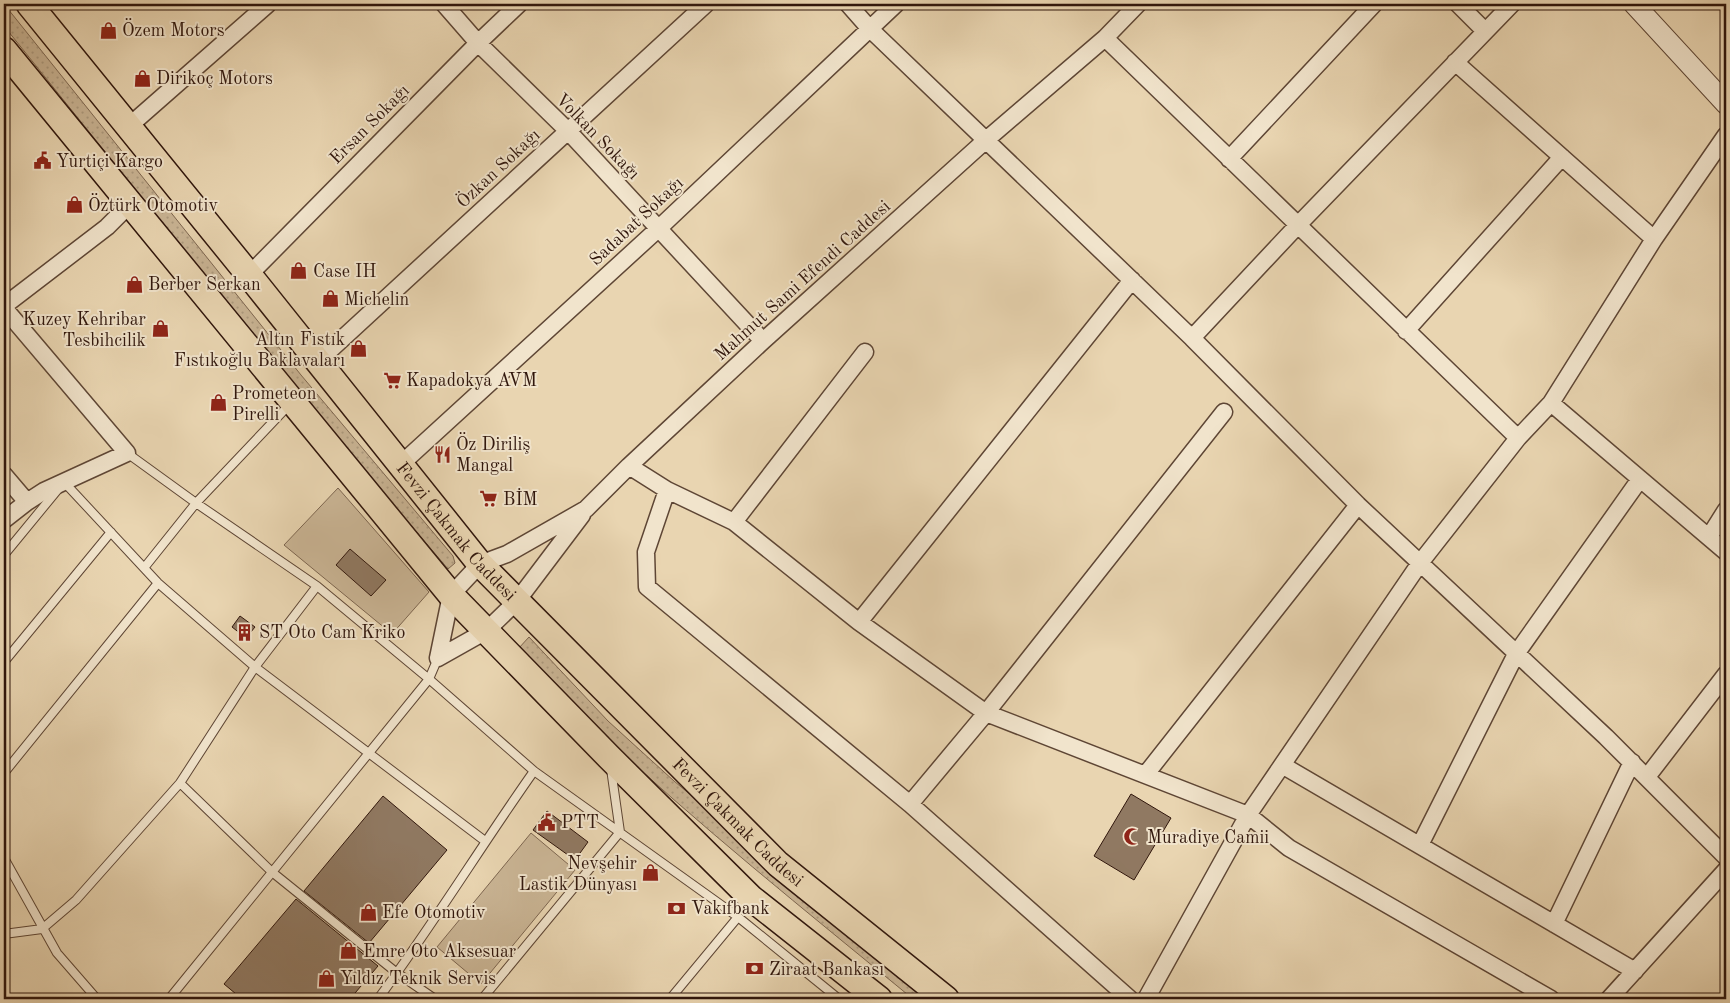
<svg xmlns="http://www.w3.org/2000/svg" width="1730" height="1003" viewBox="0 0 1730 1003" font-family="'Old Standard TT',serif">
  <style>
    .grass { fill: url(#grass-dots); stroke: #7d6650 }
    .green { fill: #cab595; stroke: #7d6650 }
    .building { fill: #907962; stroke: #30160c }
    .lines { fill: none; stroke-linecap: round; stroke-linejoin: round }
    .service-casing { stroke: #5e4635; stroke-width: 10 }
    .minor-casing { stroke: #5e4635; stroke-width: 19 }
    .tertiary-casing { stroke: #5e4635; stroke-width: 22 }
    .primary-casing { stroke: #30160c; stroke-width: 28 }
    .service { stroke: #f1e4cc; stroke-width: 8 }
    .minor { stroke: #f1e4cc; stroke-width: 16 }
    .tertiary { stroke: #f1e4cc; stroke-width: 20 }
    .primary { stroke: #e9d5b1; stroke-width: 25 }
    .labels { text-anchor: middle; stroke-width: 4; stroke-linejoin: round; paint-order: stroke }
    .poi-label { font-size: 18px; fill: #30160c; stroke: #f1e4cc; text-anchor: start }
    .street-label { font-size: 18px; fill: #30160c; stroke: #f1e4cc }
  </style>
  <defs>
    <pattern id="grass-dots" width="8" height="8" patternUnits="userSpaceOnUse" patternTransform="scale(1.25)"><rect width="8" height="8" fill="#cab595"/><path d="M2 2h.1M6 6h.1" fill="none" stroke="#ae9b7f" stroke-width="1.8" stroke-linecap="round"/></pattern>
  </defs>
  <rect width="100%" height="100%" fill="#e9d5b1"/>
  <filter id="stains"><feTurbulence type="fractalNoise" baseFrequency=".004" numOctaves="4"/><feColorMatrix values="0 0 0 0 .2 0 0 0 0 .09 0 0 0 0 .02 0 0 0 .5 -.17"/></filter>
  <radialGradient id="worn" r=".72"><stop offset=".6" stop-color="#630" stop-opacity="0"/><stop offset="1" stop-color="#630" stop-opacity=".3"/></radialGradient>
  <path class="grass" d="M4 4 301 375 453 556 455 563 448 569 311 408 4 26Z
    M529 637 608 721 674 781 934 999H913C806 911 698 825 597 730 570 704 544 676 518 649Z"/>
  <path class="green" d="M338 488 429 592 392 634 284 545Z
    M531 833 575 870 481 984 437 947Z"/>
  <path class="building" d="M350 549 386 580 371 596 336 565Z
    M240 616 255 627 246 638 232 627Z
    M1131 794 1171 818 1134 880 1094 856Z
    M383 796 447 850 369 943 304 891Z
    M547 811 588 842 575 860 533 830Z
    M296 899 378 966 350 999H242L224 984Z"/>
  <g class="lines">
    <defs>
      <path id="service" d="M127 453 196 503 317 586 429 679 534 771 738 917 839 999
        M4 555 64 482 158 583 255 667 485 841
        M144 568 196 503 289 405
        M4 662 111 532
        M4 773 158 583
        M180 783 272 872 397 973 435 999
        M4 858 57 953 97 999
        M4 934 42 929 76 900 180 783 255 667 317 586
        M169 999 429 679 438 658
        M378 999C433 925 481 846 534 771
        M482 999 620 832 611 769
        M670 999 738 917"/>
      <path id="minor" d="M444 4 478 43 568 131 763 341
        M848 4 870 29 1192 338 1358 505 1606 737 1726 857
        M1458 4 1485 31
        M1105 38 1518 438
        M1455 62 1654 239
        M128 127 268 4
        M1229 159 1374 4
        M249 275 478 43 519 4
        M4 306 107 227 130 204
        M4 308 127 453 44 491 27 502 4 520
        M1406 331 1562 157
        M1192 338 1297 226 1512 4
        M317 362 706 4
        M1551 403 1726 552
        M400 465 658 229 896 4
        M629 466 667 490 734 522 859 622 986 713 1248 815 1289 848 1551 999
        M4 475 27 502
        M667 490 646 552 647 587 910 804 1130 999
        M734 522 865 352
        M1709 537 1726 510
        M859 622 1132 280
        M438 658 451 595 480 564 507 554 586 509 629 466 763 341 986 140 1105 38 1138 4
        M438 658 486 631 517 601 582 515
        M1282 765 1635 971
        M1146 774 1358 505
        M1647 777 1726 674
        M910 804 986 713 1224 412
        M1420 845 1516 654 1640 479
        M1554 924 1632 762
        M1146 999 1248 815 1420 563 1518 438 1551 403 1654 239 1726 135
        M1609 999 1726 870"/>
      <path id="tertiary" d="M1634 4 1726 104"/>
      <g id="primary">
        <path id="s1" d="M29 4 249 275 480 564 778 864 946 999"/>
        <path d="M4 50 451 595 609 757 751 898 879 999"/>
      </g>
    </defs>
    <use href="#service" class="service-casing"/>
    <use href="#minor" class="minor-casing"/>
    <use href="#tertiary" class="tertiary-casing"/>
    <use href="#primary" class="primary-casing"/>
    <use href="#service" class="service"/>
    <use href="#minor" class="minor"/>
    <use href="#tertiary" class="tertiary"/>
    <use href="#primary" class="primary"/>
  </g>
  <defs>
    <symbol id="shop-bare" viewBox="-9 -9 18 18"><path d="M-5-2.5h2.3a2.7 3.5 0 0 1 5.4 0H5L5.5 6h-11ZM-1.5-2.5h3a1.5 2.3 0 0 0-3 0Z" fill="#8f2418" stroke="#f1e4cc" stroke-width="2.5" paint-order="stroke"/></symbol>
    <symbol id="civic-bare" viewBox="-9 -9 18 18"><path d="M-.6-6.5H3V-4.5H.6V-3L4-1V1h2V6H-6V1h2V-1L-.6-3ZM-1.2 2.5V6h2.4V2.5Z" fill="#8f2418" stroke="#f1e4cc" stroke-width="2.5" paint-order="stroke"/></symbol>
    <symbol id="supermarket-bare" viewBox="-9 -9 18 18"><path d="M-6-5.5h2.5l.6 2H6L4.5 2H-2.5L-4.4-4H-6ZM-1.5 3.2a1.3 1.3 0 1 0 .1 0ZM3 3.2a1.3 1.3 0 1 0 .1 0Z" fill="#8f2418" stroke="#f1e4cc" stroke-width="2.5" paint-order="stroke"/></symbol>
    <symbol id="restaurant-bare" viewBox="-9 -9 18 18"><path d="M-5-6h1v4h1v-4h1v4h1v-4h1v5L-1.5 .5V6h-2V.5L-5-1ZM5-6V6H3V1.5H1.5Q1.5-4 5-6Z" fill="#8f2418" stroke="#f1e4cc" stroke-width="2.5" paint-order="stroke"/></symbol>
    <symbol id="building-bare" viewBox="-9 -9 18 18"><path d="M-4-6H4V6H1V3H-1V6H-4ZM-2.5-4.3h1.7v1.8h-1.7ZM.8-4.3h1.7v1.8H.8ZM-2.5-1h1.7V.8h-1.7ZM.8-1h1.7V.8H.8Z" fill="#8f2418" stroke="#f1e4cc" stroke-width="2.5" paint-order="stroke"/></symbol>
    <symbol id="mosque-bare" viewBox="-9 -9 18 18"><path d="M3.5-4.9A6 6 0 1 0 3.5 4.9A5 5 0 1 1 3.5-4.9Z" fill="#8f2418" stroke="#f1e4cc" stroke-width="2.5" paint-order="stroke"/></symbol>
    <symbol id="bank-bare" viewBox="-9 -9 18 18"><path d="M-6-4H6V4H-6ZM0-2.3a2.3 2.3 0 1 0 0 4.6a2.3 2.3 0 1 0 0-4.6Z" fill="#8f2418" stroke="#f1e4cc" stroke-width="2.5" paint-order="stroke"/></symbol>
  </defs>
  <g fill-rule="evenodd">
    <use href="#shop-bare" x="96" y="18" width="25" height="25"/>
    <use href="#shop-bare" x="130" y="66" width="25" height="25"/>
    <use href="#civic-bare" x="30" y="148" width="25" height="25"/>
    <use href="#shop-bare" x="62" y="192" width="25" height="25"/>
    <use href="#shop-bare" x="286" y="258" width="25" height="25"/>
    <use href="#shop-bare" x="122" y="272" width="25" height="25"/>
    <use href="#shop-bare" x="318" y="286" width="25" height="25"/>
    <use href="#shop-bare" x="148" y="316" width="25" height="25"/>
    <use href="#shop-bare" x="346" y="336" width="25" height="25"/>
    <use href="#supermarket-bare" x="380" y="368" width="25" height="25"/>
    <use href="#shop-bare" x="206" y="390" width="25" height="25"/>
    <use href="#restaurant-bare" x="430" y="442" width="25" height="25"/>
    <use href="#supermarket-bare" x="476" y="486" width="25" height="25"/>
    <use href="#building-bare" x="232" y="620" width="25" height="25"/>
    <use href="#civic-bare" x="534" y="810" width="25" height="25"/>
    <use href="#mosque-bare" x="1120" y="824" width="25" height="25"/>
    <use href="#shop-bare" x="638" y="860" width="25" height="25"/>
    <use href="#bank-bare" x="664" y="896" width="25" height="25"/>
    <use href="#shop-bare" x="356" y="900" width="25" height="25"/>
    <use href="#shop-bare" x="336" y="938" width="25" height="25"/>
    <use href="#bank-bare" x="742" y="956" width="25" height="25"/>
    <use href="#shop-bare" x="314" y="966" width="25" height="25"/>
  </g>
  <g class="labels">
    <g class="poi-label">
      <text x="122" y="36">Özem Motors</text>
      <text x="156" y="84">Dirikoç Motors</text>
      <text x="56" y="167">Yurtiçi Kargo</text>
      <text x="88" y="211">Öztürk Otomotiv</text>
      <text x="313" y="277">Case IH</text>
      <text x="148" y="290">Berber Serkan</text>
      <text x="344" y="305">Michelin</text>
      <text x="146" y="325" text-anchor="end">Kuzey Kehribar<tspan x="146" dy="21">Tesbihcilik</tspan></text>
      <text x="345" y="345" text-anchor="end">Altın Fıstık<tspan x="345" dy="21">Fıstıkoğlu Baklavaları</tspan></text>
      <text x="406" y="386">Kapadokya AVM</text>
      <text x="232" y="399">Prometeon<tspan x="232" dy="21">Pirelli</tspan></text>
      <text x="456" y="450">Öz Diriliş<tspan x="456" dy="21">Mangal</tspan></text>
      <text x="503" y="505">BİM</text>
      <text x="259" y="638">ST Oto Cam Kriko</text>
      <text x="561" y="828">PTT</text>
      <text x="1147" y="843">Muradiye Camii</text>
      <text x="637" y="869" text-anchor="end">Nevşehir<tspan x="637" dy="21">Lastik Dünyası</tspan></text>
      <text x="691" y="914">Vakıfbank</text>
      <text x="382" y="918">Efe Otomotiv</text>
      <text x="363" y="957">Emre Oto Aksesuar</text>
      <text x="769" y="975">Ziraat Bankası</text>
      <text x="340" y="984">Yıldız Teknik Servis</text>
    </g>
    <g class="street-label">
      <text transform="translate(369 124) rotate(-45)" y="6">Ersan Sokağı</text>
      <text transform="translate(598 136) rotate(46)" y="6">Volkan Sokağı</text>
      <text transform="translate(498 168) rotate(-43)" y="6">Özkan Sokağı</text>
      <text transform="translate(636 221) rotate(-43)" y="6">Sadabat Sokağı</text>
      <text transform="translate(802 280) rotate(-42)" y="6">Mahmut Sami Efendi Caddesi</text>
      <text dy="6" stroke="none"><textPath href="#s1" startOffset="679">Fevzi Çakmak Caddesi</textPath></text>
      <text dy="6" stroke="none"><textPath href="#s1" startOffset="1084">Fevzi Çakmak Caddesi</textPath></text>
    </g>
  </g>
  <rect width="1730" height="1003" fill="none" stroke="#e9d5b1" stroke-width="20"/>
  <rect x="5" y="5" width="1720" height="993" fill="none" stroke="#30160c" stroke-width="2.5"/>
  <rect x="10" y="10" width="1710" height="983" fill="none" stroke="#30160c"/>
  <rect width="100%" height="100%" filter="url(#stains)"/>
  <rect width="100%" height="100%" fill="url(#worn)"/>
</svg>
